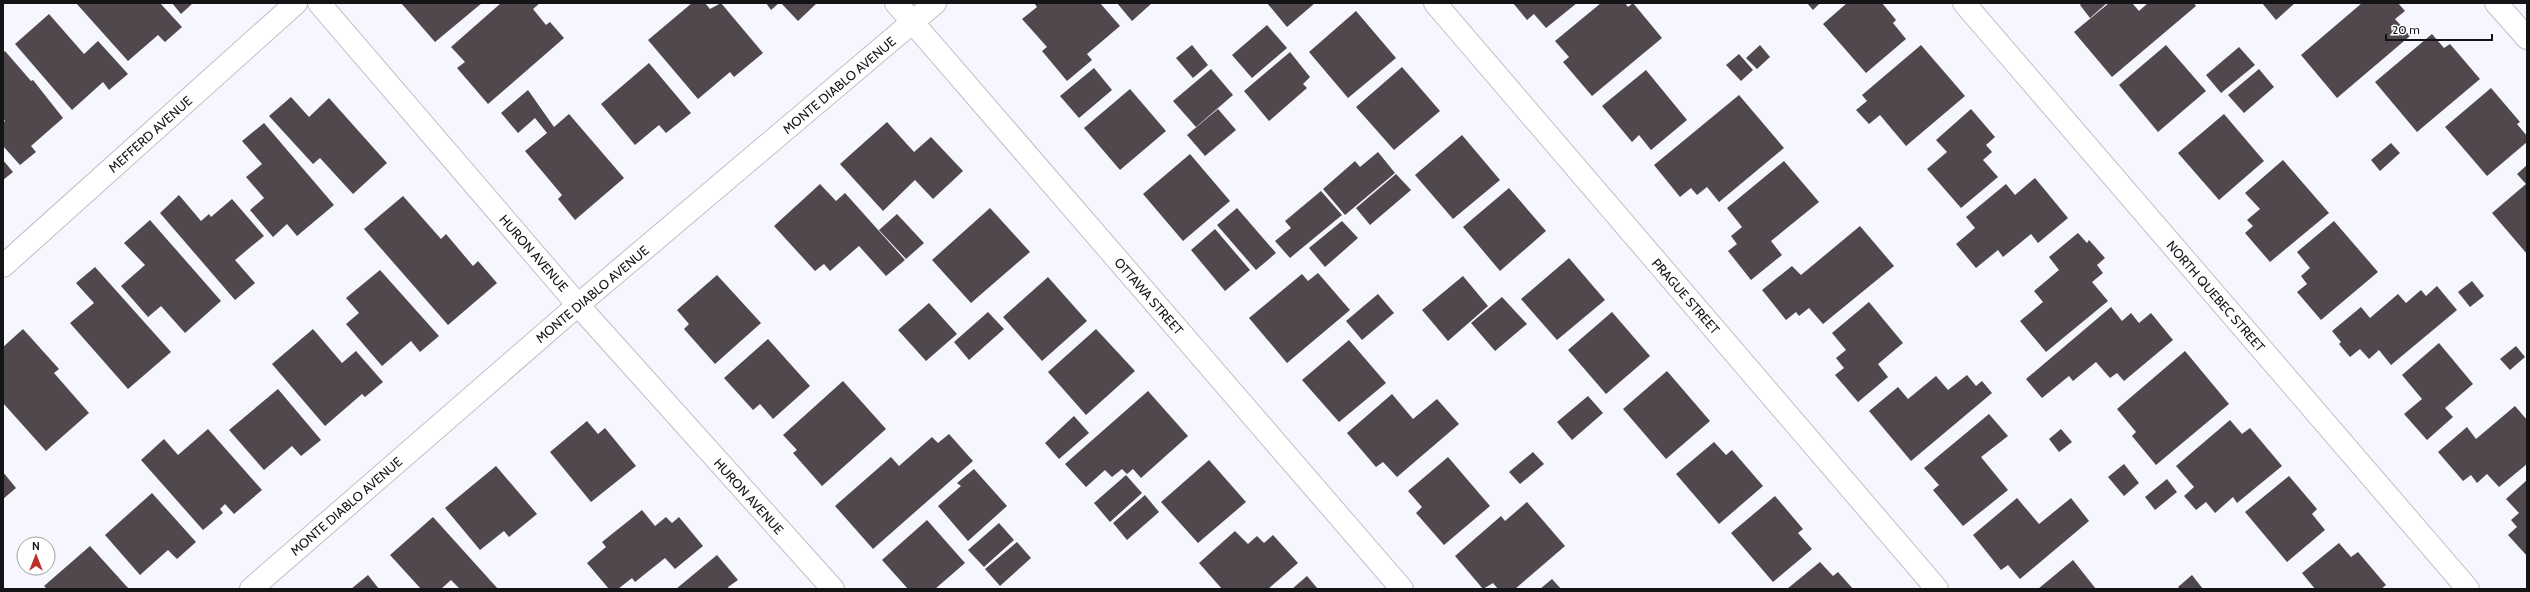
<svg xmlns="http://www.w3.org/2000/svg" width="2530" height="592" viewBox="0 0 2530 592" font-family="Cabin,sans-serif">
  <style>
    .building { fill: #50484d }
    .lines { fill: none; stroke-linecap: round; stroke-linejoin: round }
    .minor-casing { stroke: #bebfc7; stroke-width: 24 }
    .minor { stroke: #fff; stroke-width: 22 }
    .labels { text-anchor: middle; stroke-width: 4; stroke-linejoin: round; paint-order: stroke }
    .street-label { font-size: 13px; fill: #141417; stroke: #fff }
  </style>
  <rect width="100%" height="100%" fill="#f6f6fe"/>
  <path class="building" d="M76 3H160L182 27 165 42 158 35 128 61Z
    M172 3H193L181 14Z
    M401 3H482L435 42Z
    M501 3H540L533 9 546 25 550 22 564 38 488 104 457 68 465 62 451 47Z
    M692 3H705L710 9 721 3 763 53 734 77 730 72 698 99 648 40Z
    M766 3H779L771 10Z
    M781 3H817L798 21Z
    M1034 3H1100L1120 26 1087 54 1092 60 1067 81 1042 51 1047 47 1022 19 1037 7Z
    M1117 3H1152L1132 21Z
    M1267 3H1315L1287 27Z
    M1513 3H1577L1546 28 1534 14 1527 20Z
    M1601 3H1625L1628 7 1633 3 1662 38 1592 96 1563 62 1569 57 1555 41Z
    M1807 3H1820L1813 10Z
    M1847 3H1882L1896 20 1893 23 1906 39 1866 73 1823 24Z
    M2082 3H2107L2090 18 2080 5Z
    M2109 3H2132L2139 11 2148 3H2194L2196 6 2112 77 2074 32Z
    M2262 3H2295L2276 20Z
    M2362 3H2398L2405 11 2395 19 2410 36 2337 98 2301 55Z
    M1356 11 1396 58 1348 98 1309 52Z
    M49 14 84 54 98 41 128 74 109 90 103 82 72 110 15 44Z
    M1267 25 1287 48 1252 78 1232 55Z
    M2432 34 2444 48 2450 44 2480 79 2417 132 2375 82Z
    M1192 45 1208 65 1193 78 1176 58Z
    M1760 45 1770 57 1757 69 1746 58Z
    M1921 45 1965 96 1906 146 1880 115 1869 124 1856 110 1867 101 1862 95Z
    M2166 45 2206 91 2158 132 2119 85Z
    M2239 47 2255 65 2221 93 2206 75Z
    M5 51 31 81 33 80 63 118 31 146 36 152 20 165 3 146V123L5 121 3 119V53Z
    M1290 52 1310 77 1303 84 1307 88 1269 121 1244 91Z
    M1739 54 1753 70 1741 81 1726 65Z
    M649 63 691 113 666 133 659 125 635 145 601 104Z
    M1402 67 1440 111 1394 150 1356 107Z
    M1094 68 1112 90 1079 118 1060 96Z
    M1211 69 1233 95 1196 127 1173 101Z
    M2259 69 2274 87 2244 113 2228 95Z
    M1646 70 1687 120 1651 150 1639 135 1632 142 1602 106Z
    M2491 88 2520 122 2517 124 2527 136V142L2487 176 2445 127Z
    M1130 89 1166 131 1120 170 1084 128Z
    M528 90 554 127 569 114 624 178 575 220 558 199 562 195 525 151 547 133 535 118 518 133 501 113Z
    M1739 95 1784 148 1719 202 1707 187 1697 195 1691 188 1680 197 1654 165Z
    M291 97 309 117 329 98 387 163 353 194 320 158 313 164 269 116Z
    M1218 109 1236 130 1205 156 1187 135Z
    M1971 109 1995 137 1986 145 1992 152 1983 160 1998 177 1961 208 1927 169 1947 152 1936 140Z
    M2224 114 2264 161 2219 200 2178 153Z
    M887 122 914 152 931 137 963 171 933 199 915 180 883 211 840 164Z
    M264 123 334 205 297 236 287 224 273 237 250 210 264 198 246 177 262 164 242 141Z
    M1462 135 1500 180 1453 219 1415 175Z
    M2391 143 2400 153 2380 171 2371 160Z
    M1378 152 1395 173 1345 215 1323 189 1355 161 1360 167Z
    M1190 154 1230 201 1183 241 1143 194Z
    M3 160 13 172 3 180Z
    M2283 160 2329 213 2270 262 2245 233 2253 226 2247 220 2260 209 2245 193Z
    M1784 161 1819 202 1771 241 1782 255 1751 280 1728 251 1737 244 1731 236 1742 227 1727 208Z
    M2527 165V254L2492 213 2526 184 2517 174Z
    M1396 174 1411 190 1370 225 1356 208Z
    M2035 178 2068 218 2038 243 2031 234 2003 257 1998 250 1976 268 1956 244 1975 228 1966 217 2006 184 2015 195Z
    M820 184 836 201 845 193 905 260 886 276 859 246 830 271 824 264 815 271 774 226Z
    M1509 188 1546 231 1500 271 1463 227Z
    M1321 191 1342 215 1290 258 1275 241 1291 228 1285 221Z
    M179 195 201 221 209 214 211 217 232 199 264 236 235 260 255 283 235 300 160 213Z
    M403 196 441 239 446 234 473 266 478 261 497 283 448 325 364 229Z
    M990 208 1030 252 971 303 932 260Z
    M1237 208 1276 253 1256 270 1217 225Z
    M897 214 924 243 906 259 879 230Z
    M150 220 221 301 185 333 161 306 148 317 121 286 145 265 124 243Z
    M1342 221 1358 238 1325 267 1309 248Z
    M2334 221 2378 272 2321 320 2297 292 2307 284 2301 276 2310 268 2297 252Z
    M1860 226 1894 266 1823 324 1809 308 1799 316 1796 312 1786 320 1762 290 1792 266 1801 275Z
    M1215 229 1250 270 1225 291 1191 250Z
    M2078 233 2087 243 2089 240 2105 258 2097 265 2103 273 2092 282 2108 301 2046 352 2020 321 2043 302 2034 291 2059 270 2049 257Z
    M1569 258 1605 300 1557 340 1521 299Z
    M95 267 171 352 128 389 70 323 94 303 76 283Z
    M380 270 439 336 420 352 411 341 382 366 346 324 359 313 346 298Z
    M1318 273 1350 310 1287 363 1249 318 1302 274 1308 281Z
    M717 275 761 323 715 364 684 329 689 324 677 310Z
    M1463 276 1488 306 1448 341 1422 310Z
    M1048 277 1087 321 1042 361 1003 317Z
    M2472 281 2484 296 2470 307 2458 292Z
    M2437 286 2457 310 2391 365 2379 350 2369 359 2360 349 2350 357 2339 344 2341 342 2332 331 2361 307 2370 318 2398 294 2406 303 2421 290 2426 296Z
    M1378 294 1394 313 1362 340 1346 321Z
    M1502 297 1527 324 1495 351 1471 323Z
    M1869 302 1903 343 1878 364 1888 377 1858 402 1835 375 1844 368 1836 358 1846 350 1832 333Z
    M929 303 957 334 926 361 898 330Z
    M2111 307 2122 321 2131 313 2139 323 2151 313 2173 340 2124 381 2117 373 2110 378 2096 362 2073 381 2069 376 2042 398 2026 379Z
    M988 312 1004 329 969 360 954 342Z
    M1612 312 1650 356 1606 394 1568 350Z
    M23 329 59 369 54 373 89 413 46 451 3 403V347Z
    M313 329 342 363 356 351 383 382 365 397 362 394 325 426 272 364Z
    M1096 329 1135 371 1086 415 1048 372Z
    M768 339 810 386 773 419 760 404 753 410 724 378Z
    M1349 340 1386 383 1339 422 1302 380Z
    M2439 343 2473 384 2445 408 2453 417 2427 440 2404 414 2422 399 2402 375Z
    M2516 346 2525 357 2510 370 2500 359Z
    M2185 351 2229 404 2156 465 2132 436 2136 432 2117 409Z
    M1667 371 1710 421 1666 459 1623 409Z
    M1967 375 1976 386 1982 381 1992 393 1911 461 1869 411 1898 387 1908 399 1936 376 1948 390Z
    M843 381 886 429 822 486 793 453 797 450 783 435Z
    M278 389 321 440 301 456 292 446 264 470 229 430Z
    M1148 391 1188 436 1141 478 1133 469 1127 474 1122 469 1112 477 1105 470 1086 487 1065 464Z
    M1392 394 1413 419 1437 399 1459 424 1397 477 1383 462 1376 467 1347 433Z
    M1588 396 1603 413 1572 440 1557 422Z
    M2515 406 2527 420V464L2499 487 2487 474 2477 483 2471 475 2463 481 2438 452 2467 427 2476 439Z
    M1989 414 2008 436 1981 457 2008 490 1963 526 1933 490 1939 485 1924 468Z
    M1074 416 1089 433 1059 459 1045 443Z
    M2230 420 2242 434 2250 428 2282 466 2237 503 2233 497 2215 513 2206 502 2196 510 2184 496 2194 487 2176 466Z
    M587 421 598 434 605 428 636 466 591 502 550 452Z
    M208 429 262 490 234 514 225 504 220 509 223 513 203 530 141 460 164 439 178 455Z
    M2061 429 2072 442 2059 452 2049 439Z
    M949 434 973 461 873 549 835 506 891 457 899 466 932 437 938 443Z
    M1714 442 1726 455 1732 450 1763 486 1719 524 1676 474Z
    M1533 452 1544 464 1520 484 1509 472Z
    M1448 457 1490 506 1444 545 1416 513 1422 507 1408 491Z
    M1209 460 1246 502 1198 543 1161 502Z
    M2124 464 2139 483 2124 496 2108 477Z
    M496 466 537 514 509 537 504 531 480 550 445 508Z
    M974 469 1007 506 968 541 938 506 961 486 957 483Z
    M3 472 16 488 3 499Z
    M1126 475 1142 493 1110 522 1094 503Z
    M2289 476 2317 509 2312 514 2325 530 2287 562 2245 512Z
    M2167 479 2177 492 2155 510 2145 497Z
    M2527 480V556L2508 535 2517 527 2511 520 2519 513 2506 499Z
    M152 493 196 542 177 559 168 550 140 575 105 535Z
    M1145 495 1159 512 1127 540 1113 523Z
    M1775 496 1803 529 1798 533 1812 549 1773 582 1731 533Z
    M2017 498 2039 524 2071 498 2089 521 2020 579 2008 565 2001 570 1973 535Z
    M1527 502 1565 546 1515 589H1498L1493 583 1483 589 1455 556 1501 516 1505 521Z
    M642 510 655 526 666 517 672 523 679 517 703 546 675 569 665 558 635 582 632 578 618 589H609L587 563 606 547 602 542Z
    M433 517 498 589H460L451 580 441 589H421L390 555Z
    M927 520 965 563 935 589H908L882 560Z
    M999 523 1014 540 984 567 968 550Z
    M1235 531 1248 544 1257 536 1264 543 1273 535 1298 563 1268 589H1222L1199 563Z
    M1017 542 1031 558 1000 586 985 569Z
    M2339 543 2351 557 2358 552 2386 585 2381 589H2315L2302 573Z
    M90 546 129 589H47L44 586Z
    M717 555 738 580 728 587 729 589H676Z
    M2073 560 2096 589H2038Z
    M1820 562 1833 576 1838 572 1853 589H1787Z
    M368 575 379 589H351Z
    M2192 575 2203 589H2180L2178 587Z
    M1307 576 1318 589H1292Z
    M1552 579 1561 589H1540Z"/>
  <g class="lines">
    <defs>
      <path id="minor" d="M319 3 578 305 833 589
        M896 3 1402 589
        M1435 3 1937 589
        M1964 3 2468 589
        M2496 3 2527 38
        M3 266 296 3
        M251 589 578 305 935 3"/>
    </defs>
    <use href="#minor" class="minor-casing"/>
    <use href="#minor" class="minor"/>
  </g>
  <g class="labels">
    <g class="street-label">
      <text transform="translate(839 85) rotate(-40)" y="5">MONTE DIABLO AVENUE</text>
      <text transform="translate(150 134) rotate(-42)" y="5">MEFFERD AVENUE</text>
      <text transform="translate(534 253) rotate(49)" y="5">HURON AVENUE</text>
      <text transform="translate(592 294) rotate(-40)" y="5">MONTE DIABLO AVENUE</text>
      <text transform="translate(1149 296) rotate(49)" y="5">OTTAWA STREET</text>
      <text transform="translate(1686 296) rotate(49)" y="5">PRAGUE STREET</text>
      <text transform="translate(2216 296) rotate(49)" y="5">NORTH QUEBEC STREET</text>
      <text transform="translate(749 496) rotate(48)" y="5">HURON AVENUE</text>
      <text transform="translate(346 506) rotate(-41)" y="5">MONTE DIABLO AVENUE</text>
    </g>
  </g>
  <rect width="2530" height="592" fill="none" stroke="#141417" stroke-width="8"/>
  <g transform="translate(36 556)"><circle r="19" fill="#ffffff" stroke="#a1a1a2"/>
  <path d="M0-3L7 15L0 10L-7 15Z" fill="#bd2f27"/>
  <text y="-6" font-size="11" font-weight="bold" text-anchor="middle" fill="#141417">N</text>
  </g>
  <path d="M2386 34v6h106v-6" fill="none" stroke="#141417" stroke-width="2"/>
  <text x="2392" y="34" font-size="12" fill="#141417" stroke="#ffffff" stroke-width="3" paint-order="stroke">20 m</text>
</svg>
